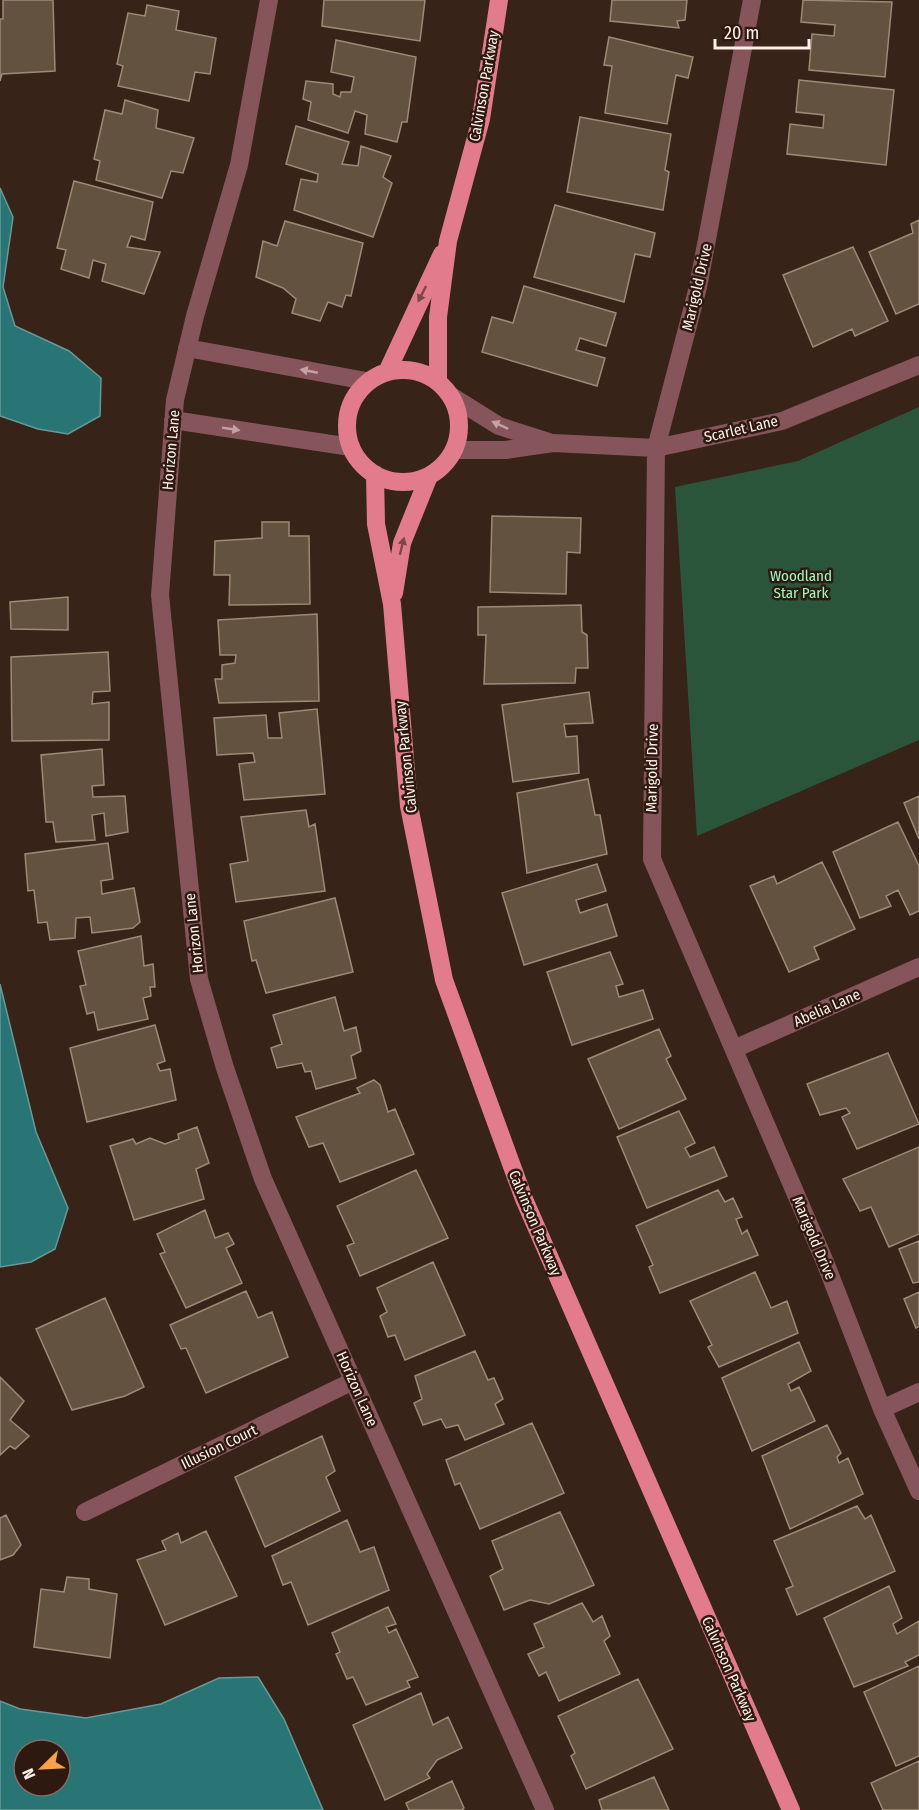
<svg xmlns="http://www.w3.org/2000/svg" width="919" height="1810" viewBox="0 0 919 1810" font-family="'Fira Sans Condensed',sans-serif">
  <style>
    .green { fill: #2b553b }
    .water { fill: #297474; stroke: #699997; stroke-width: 1.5; fill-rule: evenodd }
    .building { fill: #63523f; stroke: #9d8a76; stroke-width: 1.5 }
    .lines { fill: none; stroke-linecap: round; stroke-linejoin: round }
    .minor { stroke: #86545b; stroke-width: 18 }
    .major { stroke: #e27c8c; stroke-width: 18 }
    .oneway { fill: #7e4648 }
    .oneway2 { fill: #c2a2a2 }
    .labels { text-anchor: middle; stroke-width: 5; stroke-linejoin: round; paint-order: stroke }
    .street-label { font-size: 15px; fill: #fef0e9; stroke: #2d1910 }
    .park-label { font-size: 15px; fill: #9cf9be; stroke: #2d1910 }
  </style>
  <rect width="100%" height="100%" fill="#382319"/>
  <path class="green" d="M919 407V740L697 836 675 487 798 461Z"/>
  <path class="water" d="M0 188 13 217 3 287 15 326 69 351 101 378 100 416 68 434 38 429 0 416Z
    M0 984 36 1132 68 1208 55 1249 31 1262 0 1267Z
    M258 1677 284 1719 323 1810H0V1701L20 1709 86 1718 161 1704 219 1678ZM24 1750H60V1786H24Z"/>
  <path class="building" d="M3 0H53L55 71 2 74 0 81V19H3Z
    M324 0H425L420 41 322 26Z
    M612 0H687L685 20 677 21 679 28 610 21Z
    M803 0 892 2 885 77 809 70 812 34 834 36 835 25 801 22Z
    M147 5 179 11 176 30 216 38 210 74 195 72 189 101 118 86 123 66 117 64 128 13 145 16Z
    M609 37 693 57 688 78 676 75 667 124 605 113 612 66 604 65Z
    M336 40 416 57 407 122H402L397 142 365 134 367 115 355 111 348 133 308 120 311 102 303 99 306 81 333 84V94L340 97 341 92H351L354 77 331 72Z
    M799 80 894 90 886 165 787 154 790 124 823 128 824 115 796 112Z
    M125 100 158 110 156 128 194 138 183 173 171 171 162 198 96 180 100 161 94 159 105 110 122 114Z
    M580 117 671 134 665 170 669 172 663 210 567 192Z
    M296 126 349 142 342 164 358 166 361 146 391 156 383 177 392 183 373 237 294 210 301 179 317 182 318 174 286 164Z
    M74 181 153 202 145 240 131 236 127 247 160 252 144 294 102 281 106 264 93 260 89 278 61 269 66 250 57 248Z
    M555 205 655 233 650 257 635 254 624 302 534 277Z
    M919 220V304L896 314 869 252 913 233 911 224Z
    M285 221 363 243 351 296 346 295 342 307 328 302 320 321 292 313 296 299 283 288 256 277 263 241 277 246Z
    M853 247 888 321 855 336 852 329 813 347 783 275Z
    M524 286 616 313 606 346 580 338 576 350 605 358 597 386 482 352 492 317 513 323Z
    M492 516 581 518 580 553 567 552 566 594 490 592Z
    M262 522H289V536H309L310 604 229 605 230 575H214L215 541 262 538Z
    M68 597V630L11 629 10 602Z
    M581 605 582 632 587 635 588 668H576L575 683 484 684 486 635H478V607Z
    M317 614 319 701 219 703 215 679H222V665L235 663 236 655H220L218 620Z
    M108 652 110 691 93 692 92 704 109 702V740L12 741 11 657Z
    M589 692 593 723 564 724 566 737 577 736 579 773 513 782 502 705Z
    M317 709 325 794 244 800 239 764 255 762 253 753 217 755 214 718 266 715 268 738H282L279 713Z
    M102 749 104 785 92 786 93 797 125 796 128 832 106 836 104 813 92 815 95 840 56 842 53 822H46L41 755Z
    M588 779 595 815H600L607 854 527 873 517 793Z
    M919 796V839L904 803Z
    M306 810 309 827 315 824 325 891 236 902 230 864 248 861 241 817Z
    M898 822 919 866V911L910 915 898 890 886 896 891 906 860 918 833 852Z
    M108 843 113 879 101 881 102 894 134 888 140 922 133 928 92 933 90 917 76 918 75 938 50 940 47 922 38 923 34 890 28 891 25 854Z
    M822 862 855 929 814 947 819 959 789 972 750 886 774 876 777 884Z
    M597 864 606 891 576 900 580 913 607 904 617 936 524 965 502 893Z
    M335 898 353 972 266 993 256 960 252 961 244 921Z
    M141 936 144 966 153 964 155 987H150L151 996 143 998 148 1019 98 1030 94 1012 87 1014 80 986 86 985 78 951Z
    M610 952 623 984 616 986 619 997 643 990 653 1019 572 1045 547 972Z
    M335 997 344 1031 356 1027 361 1051 351 1056 356 1078 316 1089 311 1071 305 1072 302 1063 277 1068 271 1048 282 1044 273 1015Z
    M155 1025 165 1061 157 1064 160 1071 170 1069 176 1100 87 1122 70 1048Z
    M659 1029 671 1056 666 1059 686 1099 619 1129 588 1059Z
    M888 1053 919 1124 857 1149 842 1117 850 1113 846 1108 820 1115 807 1084Z
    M374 1080 380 1085 388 1112 395 1109 414 1154 340 1182 323 1143 309 1147 296 1117 360 1093 357 1088Z
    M679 1111 695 1143 685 1148 690 1157 714 1147 727 1176 647 1208 617 1137Z
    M197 1127 209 1163 196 1169 204 1199 134 1220 110 1146 133 1139 136 1144 150 1138 165 1144 179 1139 178 1134Z
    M919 1147V1234L889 1247 871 1207 860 1211 843 1179Z
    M416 1170 448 1238 360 1276 347 1246 354 1243 337 1206Z
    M718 1190 725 1202 733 1198 742 1217 736 1219 742 1234 747 1230 758 1255 660 1293 649 1267 653 1265 636 1226Z
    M205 1210 215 1238 228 1233 234 1244 226 1248 242 1283 186 1308 160 1254 165 1252 157 1234Z
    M919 1241V1282L913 1283 899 1249Z
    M433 1262 465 1335 405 1360 395 1335 388 1337 380 1316 387 1312 377 1288Z
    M755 1272 771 1308 787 1301 798 1333 719 1367 708 1347 712 1345 690 1301Z
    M246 1291 258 1318 272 1312 288 1357 206 1393 186 1348 181 1349 170 1325Z
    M919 1292V1326L916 1328 904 1299Z
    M105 1298 144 1387 125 1396 72 1410 36 1329Z
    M799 1342 811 1371 788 1384 791 1391 799 1387 815 1421 752 1451 722 1378Z
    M475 1351 488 1380 494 1378 503 1399 495 1404 504 1424 465 1440 458 1425 446 1428 441 1419 423 1425 414 1403 422 1399 415 1376Z
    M0 1377 24 1401 10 1420 29 1436 15 1449 10 1446 0 1455Z
    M532 1423 564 1493 480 1529 460 1483 455 1485 446 1460Z
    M827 1425 841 1453 837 1457 839 1463 848 1458 863 1494 790 1529 762 1456Z
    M322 1436 335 1471 326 1477 340 1511 265 1547 235 1477Z
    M857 1506 865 1519 871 1515 895 1571 797 1615 786 1589 793 1586 774 1541Z
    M560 1512 594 1585 549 1604 530 1600 504 1610 490 1576 503 1569 492 1541Z
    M6 1515 21 1545 13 1555 0 1560V1518Z
    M347 1520 360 1552 374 1547 389 1590 308 1625 291 1582 283 1585 272 1556Z
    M206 1531 237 1596 165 1625 137 1560 166 1550 162 1541 178 1533 181 1543Z
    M67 1577 89 1579V1589L117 1594 110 1658 34 1647 41 1589 64 1592Z
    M889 1586 902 1618 893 1624 897 1634 919 1621V1655L905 1662 908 1666 854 1687 824 1618Z
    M582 1603 593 1622 602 1616 610 1636 604 1641 620 1674 559 1701 546 1672 539 1676 528 1654 544 1647 534 1624Z
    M388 1607 396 1624 386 1627 389 1633 396 1629 418 1677 407 1681 410 1687 366 1705 353 1677 347 1679 336 1654 340 1652 332 1633Z
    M919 1666V1756L896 1766 864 1692Z
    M638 1679 673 1749 586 1789 571 1756 575 1753 558 1716Z
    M421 1693 433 1725 448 1717 462 1748 437 1760 427 1774 430 1778 385 1800 353 1725Z
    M919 1761V1810H883L871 1783Z
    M654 1777 669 1810H602L599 1800Z
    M452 1781 464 1808 462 1810H409L406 1803Z"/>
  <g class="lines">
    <path class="minor" d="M269 0 239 165 195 316 175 400 160 595 199 979 225 1068 263 1179 545 1810
      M752 0 698 287 656 448 652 859 825 1262 882 1409 919 1491
      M187 348 366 381
      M451 396 499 426 549 442
      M173 420 351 447
      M454 450H506L553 443 656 448 782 421 919 365
      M734 1049 919 967
      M882 1409 919 1392
      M85 1512 353 1381"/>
    <path class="major" d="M347 426a56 56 0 1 1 112 0a56 56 0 1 1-112 0Z
      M387 372 442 254
      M438 382V317L448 241 481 119 499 0
      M375 474 376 524 392 604 409 806 444 980 524 1199 791 1810
      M394 593 402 543 429 476"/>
  </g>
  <defs><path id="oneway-solid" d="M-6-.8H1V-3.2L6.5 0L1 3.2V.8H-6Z" transform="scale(1.5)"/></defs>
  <g class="oneway">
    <use href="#oneway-solid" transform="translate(422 294) rotate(117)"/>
    <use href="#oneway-solid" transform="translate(402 546) rotate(-76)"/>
  </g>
  <g class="oneway2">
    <use href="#oneway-solid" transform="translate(309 371) rotate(-169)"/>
    <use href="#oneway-solid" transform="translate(500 425) rotate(-155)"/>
    <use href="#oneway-solid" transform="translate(231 429) rotate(9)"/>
  </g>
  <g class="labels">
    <g class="street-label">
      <text transform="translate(484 86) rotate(-80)" y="5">Calvinson Parkway</text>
      <text transform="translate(697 287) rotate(-77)" y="5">Marigold Drive</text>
      <text transform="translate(741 429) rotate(-13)" y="5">Scarlet Lane</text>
      <text transform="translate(171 450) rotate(-85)" y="5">Horizon Lane</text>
      <text transform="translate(406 757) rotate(-96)" y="5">Calvinson Parkway</text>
      <text transform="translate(652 768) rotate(-89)" y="5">Marigold Drive</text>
      <text transform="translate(194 933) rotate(-96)" y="5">Horizon Lane</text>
      <text transform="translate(827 1008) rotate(-24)" y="5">Abelia Lane</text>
      <text transform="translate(535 1223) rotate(67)" y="5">Calvinson Parkway</text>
      <text transform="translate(814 1238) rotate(67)" y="5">Marigold Drive</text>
      <text transform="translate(357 1389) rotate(66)" y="5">Horizon Lane</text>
      <text transform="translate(219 1447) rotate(-26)" y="5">Illusion Court</text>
      <text transform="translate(729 1669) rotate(66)" y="5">Calvinson Parkway</text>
    </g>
    <g class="park-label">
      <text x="801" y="581">Woodland<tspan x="801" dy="17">Star Park</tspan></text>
    </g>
  </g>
  <g transform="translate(42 1768) rotate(246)"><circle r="28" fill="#2d1910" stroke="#816f67" stroke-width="1.5"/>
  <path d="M0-4.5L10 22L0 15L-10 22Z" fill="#f5a345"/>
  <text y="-9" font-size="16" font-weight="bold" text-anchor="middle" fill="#fef0e9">N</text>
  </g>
  <path d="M715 39v9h94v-9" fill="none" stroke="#fef0e9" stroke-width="3"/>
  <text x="724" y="39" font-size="18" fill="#fef0e9" stroke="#2d1910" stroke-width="4.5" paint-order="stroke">20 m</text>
</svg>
